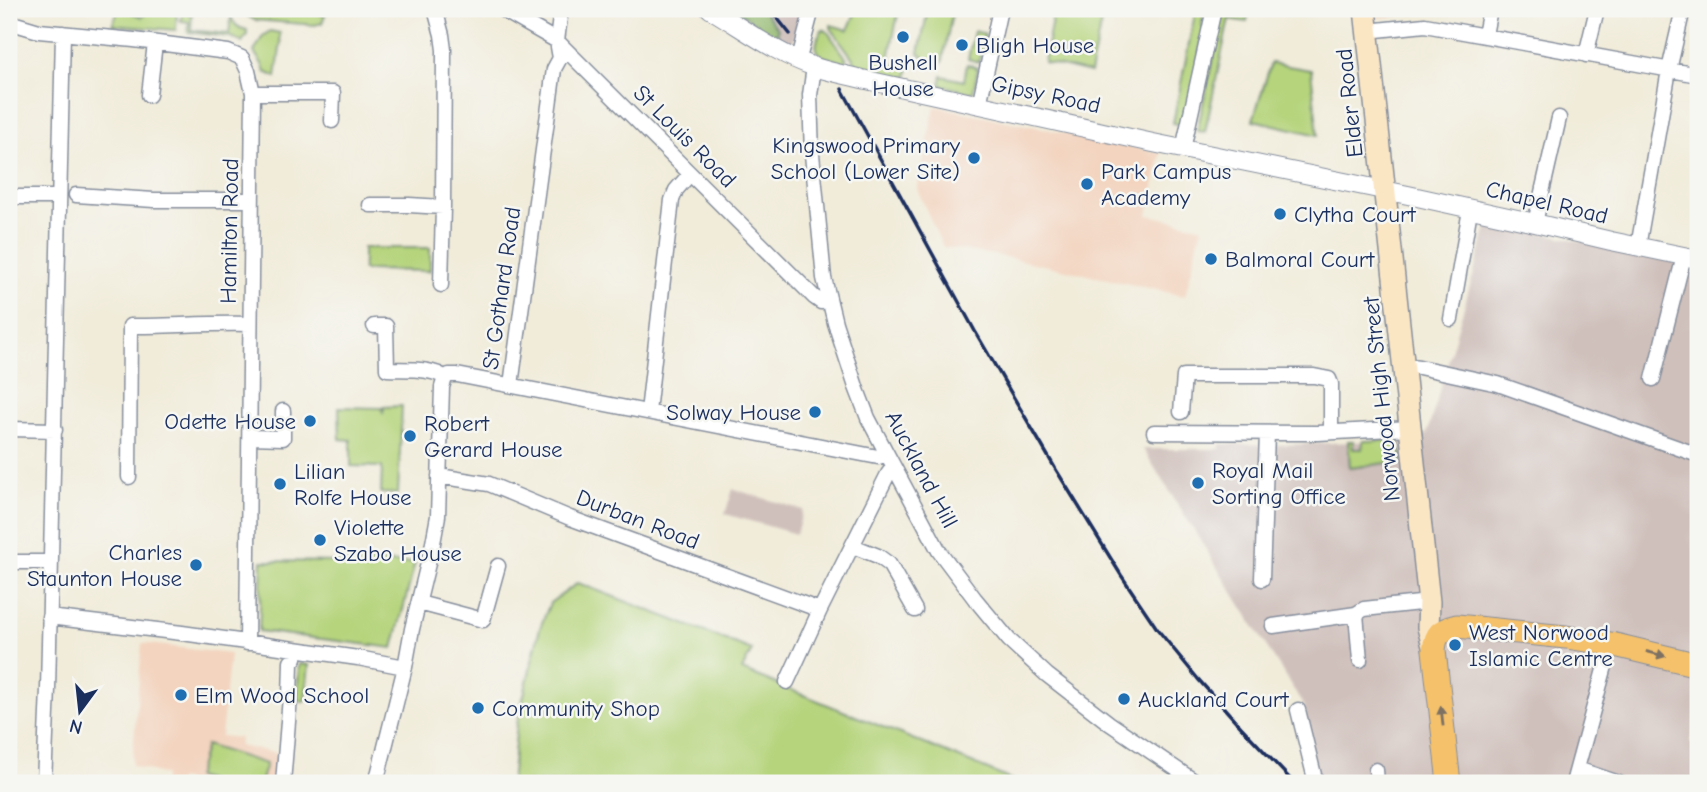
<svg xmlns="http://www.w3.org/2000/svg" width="1707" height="792" viewBox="0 0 1707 792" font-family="'Comic Neue',sans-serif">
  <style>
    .built { fill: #f3d4bf }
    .industrial { fill: #cfc0bb }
    .green { fill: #b5d47b; stroke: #68826c; stroke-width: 2 }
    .forest { fill: #90b66b; stroke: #567264; stroke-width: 2 }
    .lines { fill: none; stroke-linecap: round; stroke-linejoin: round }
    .minor-casing { stroke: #868e9c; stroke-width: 17 }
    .tertiary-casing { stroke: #868e9c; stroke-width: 20 }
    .secondary-casing { stroke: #868e9c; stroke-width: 24 }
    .primary-casing { stroke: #868e9c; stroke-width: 25 }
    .minor { stroke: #fff; stroke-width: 14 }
    .tertiary { stroke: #fff; stroke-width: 18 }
    .secondary { stroke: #fbe6c4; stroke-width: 21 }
    .primary { stroke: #f5c16b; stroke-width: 23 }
    .rail { stroke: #1b2f5e; stroke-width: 3.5 }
    .oneway { fill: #7d7164 }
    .poi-dot { fill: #1f6fb2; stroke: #f6f6f2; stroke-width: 2.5 }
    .labels { text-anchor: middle; stroke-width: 5; stroke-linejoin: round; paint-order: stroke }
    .poi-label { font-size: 23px; fill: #1b2f5e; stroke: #f6f6f2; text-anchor: start }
    .street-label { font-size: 23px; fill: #1b2f5e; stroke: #f6f6f2 }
  </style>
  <rect width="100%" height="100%" fill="#f6f6f2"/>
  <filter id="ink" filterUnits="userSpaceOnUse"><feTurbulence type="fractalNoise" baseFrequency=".0143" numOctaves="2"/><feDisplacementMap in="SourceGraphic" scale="14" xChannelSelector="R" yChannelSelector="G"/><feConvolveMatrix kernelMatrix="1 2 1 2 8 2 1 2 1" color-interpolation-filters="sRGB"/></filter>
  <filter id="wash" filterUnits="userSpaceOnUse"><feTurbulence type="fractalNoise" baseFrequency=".00686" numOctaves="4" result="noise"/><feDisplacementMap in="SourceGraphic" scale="28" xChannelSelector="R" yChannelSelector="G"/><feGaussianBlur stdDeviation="1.57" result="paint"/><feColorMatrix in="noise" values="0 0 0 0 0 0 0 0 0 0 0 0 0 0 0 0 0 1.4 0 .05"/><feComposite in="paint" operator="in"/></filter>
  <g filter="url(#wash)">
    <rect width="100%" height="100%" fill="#f1ecda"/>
    <path class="built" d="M1376 9H1436V15L1429 9 1426 10 1425 14 1376 18Z
      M935 106 1161 153 1148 215 1202 227 1185 296 1006 257 943 247 917 189Z
      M142 643 230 654 221 736 240 738 239 746 277 753 274 783H193L179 779 177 783H163L165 775 132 765Z"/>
    <path class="industrial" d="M735 9H802L792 45 777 40Z
      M1489 221 1698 267V716H1696L1690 742 1698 744V783H1316L1304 706 1143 449H1220V444L1279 445 1330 443 1399 440 1427 434Z
      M733 489 803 510 796 534 725 514Z"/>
    <path class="green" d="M119 9H123L142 17 150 9H177L176 30 112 25Z
      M183 9H187V13L192 14 191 30 229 34 231 16C234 25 238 28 247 30V35L242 42 231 37 188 32 189 22 181 21Z
      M245 9H321V15H325L322 23 315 25 254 20 248 16Z
      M857 9H899L888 63 909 68 907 78 859 67 831 28V25L848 30Z
      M928 9H953L942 63 927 60 919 53Z
      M1054 9H1104L1090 73 1044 62Z
      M1196 9H1205L1202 24 1204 31 1185 126 1173 123Z
      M1224 9H1249L1247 22 1229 19 1205 132 1197 131Z
      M823 29 827 31 847 59 845 63 822 56 817 52C815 45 818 34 823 29Z
      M270 31 280 33V40L281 41 276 77 265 72 262 64 254 52 263 36Z
      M974 31 985 34 979 62 968 59Z
      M1271 63 1311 70 1318 135 1253 120Z
      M967 64 978 68 973 93 940 85 942 76 964 81Z
      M363 248H430V271L363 270Z
      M402 406 398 494 381 493 382 467 351 466V440L340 439 339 407 382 408 383 414 384 407Z
      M1399 440 1402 461 1350 468 1348 441H1353V449H1362L1363 441Z
      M262 561 415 563 393 648 259 631Z
      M578 583 752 650 742 670 979 766 1018 783H511L517 724 540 628 550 603Z
      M299 664 309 665 305 701H297Z
      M206 745 266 764 260 783H214L196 777Z"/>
    <path class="forest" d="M735 9H762L778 29 777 40Z"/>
  </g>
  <g filter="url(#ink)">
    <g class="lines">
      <defs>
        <path id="minor" d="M435 9 442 35 444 50 443 207 441 285
          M501 9 557 41 814 297 821 302 829 301
          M9 22 39 31 134 40 228 52 242 58 248 71 253 93 247 643
          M1367 31 1425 25 1698 75
          M1485 35 1490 9
          M1586 55 1597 9
          M797 59 801 51 812 9
          M814 67 810 95 812 154 824 278 835 323 856 387 868 418 887 454 939 551 975 599 1009 640 1047 675 1109 723 1197 783
          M253 93H333L332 121
          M149 95 155 43
          M979 105 1000 9
          M1183 149 1214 9
          M76 195 154 200H251
          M9 197H58
          M370 205H409L443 207
          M1535 223 1559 118
          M1638 247 1669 70 1683 9
          M1451 319 1470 210
          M374 326H386L387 369C403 370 433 367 445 378
          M1403 365 1419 367 1498 384 1698 455
          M445 378 449 375H457L878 457 887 454
          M1653 379 1684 256
          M511 385 554 69 560 58 557 41 561 9
          M648 412 672 200 676 190 690 174
          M1181 412 1184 376H1314L1329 379 1331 384V431
          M9 429 55 430
          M1154 432 1318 433 1410 428
          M250 437 283 438V411
          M439 476 489 484 570 518 820 610
          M129 477 130 326C170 326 210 323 250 324
          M853 546 878 556 889 564 915 610
          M9 562H51
          M1262 579 1267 433
          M419 603 483 620 498 566
          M1356 614 1360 660
          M49 617 182 633 358 658 405 667
          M1273 626 1356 614 1364 609 1429 602
          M787 682 820 610 888 474 893 467
          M1298 710 1316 783
          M1577 769 1619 783
          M1376 770 1377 783
          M44 783 48 689 63 33
          M283 783 290 697 291 662 295 658 296 650
          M376 783 405 667 412 629 433 543 438 516 442 387 445 378
          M1573 783 1611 644"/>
        <path id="tertiary" d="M710 9C744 29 777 54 815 67 830 72 846 75 862 79L1153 143 1408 195 1535 223 1611 241 1698 259"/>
        <path id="secondary" d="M1365 9 1429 602 1428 627 1434 650"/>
        <path id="primary" d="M1449 783 1434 650C1436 633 1440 630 1457 626L1566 637 1611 644 1698 665"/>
      </defs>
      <use href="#minor" class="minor-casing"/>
      <use href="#tertiary" class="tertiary-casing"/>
      <use href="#secondary" class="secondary-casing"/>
      <use href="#primary" class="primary-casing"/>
      <use href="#minor" class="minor"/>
      <use href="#tertiary" class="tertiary"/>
      <use href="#secondary" class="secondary"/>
      <use href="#primary" class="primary"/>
      <path class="rail" d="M770 9 790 34
        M842 89 976 333 1055 468 1121 575 1158 630 1198 679 1241 727 1294 783"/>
    </g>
    <defs><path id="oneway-solid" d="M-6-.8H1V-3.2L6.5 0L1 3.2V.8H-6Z" transform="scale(1.75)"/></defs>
    <g class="oneway">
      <use href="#oneway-solid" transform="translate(1656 654) rotate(14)"/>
      <use href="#oneway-solid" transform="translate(1442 716) rotate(-96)"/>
    </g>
  </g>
  <g class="poi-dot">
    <circle cx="903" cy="37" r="7"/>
    <circle cx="962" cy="45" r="7"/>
    <circle cx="974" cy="158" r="7"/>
    <circle cx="1087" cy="184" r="7"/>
    <circle cx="1280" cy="214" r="7"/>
    <circle cx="1211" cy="259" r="7"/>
    <circle cx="815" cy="412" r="7"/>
    <circle cx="310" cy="421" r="7"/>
    <circle cx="410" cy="436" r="7"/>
    <circle cx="1198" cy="483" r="7"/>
    <circle cx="280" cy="484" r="7"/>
    <circle cx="320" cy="540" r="7"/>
    <circle cx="196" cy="565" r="7"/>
    <circle cx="1455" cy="645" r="7"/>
    <circle cx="181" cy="695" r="7"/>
    <circle cx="1124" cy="699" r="7"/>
    <circle cx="478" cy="708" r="7"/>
  </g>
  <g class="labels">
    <g class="poi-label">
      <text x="976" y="53">Bligh House</text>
      <text x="903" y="70" text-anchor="middle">Bushell<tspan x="903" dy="26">House</tspan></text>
      <text x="960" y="153" text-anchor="end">Kingswood Primary<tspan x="960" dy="26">School (Lower Site)</tspan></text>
      <text x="1101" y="179">Park Campus<tspan x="1101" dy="26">Academy</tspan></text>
      <text x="1294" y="222">Clytha Court</text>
      <text x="1225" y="267">Balmoral Court</text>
      <text x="801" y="420" text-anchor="end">Solway House</text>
      <text x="296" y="429" text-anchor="end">Odette House</text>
      <text x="424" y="431">Robert<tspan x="424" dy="26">Gerard House</tspan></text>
      <text x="1212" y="478">Royal Mail<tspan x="1212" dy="26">Sorting Office</tspan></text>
      <text x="294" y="479">Lilian<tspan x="294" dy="26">Rolfe House</tspan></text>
      <text x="334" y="535">Violette<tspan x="334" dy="26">Szabo House</tspan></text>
      <text x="182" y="560" text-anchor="end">Charles<tspan x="182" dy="26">Staunton House</tspan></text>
      <text x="1469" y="640">West Norwood<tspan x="1469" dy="26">Islamic Centre</tspan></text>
      <text x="195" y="703">Elm Wood School</text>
      <text x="1138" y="707">Auckland Court</text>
      <text x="492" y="716">Community Shop</text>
    </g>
    <g class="street-label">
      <text transform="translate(1046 94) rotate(12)" y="8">Gipsy Road</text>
      <text transform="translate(1349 103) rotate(-96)" y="8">Elder Road</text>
      <text transform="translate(685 136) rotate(45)" y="8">St Louis Road</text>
      <text transform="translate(1547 202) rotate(13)" y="8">Chapel Road</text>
      <text transform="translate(229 231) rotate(-89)" y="8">Hamilton Road</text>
      <text transform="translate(501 288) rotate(-82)" y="8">St Gothard Road</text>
      <text transform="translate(1381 399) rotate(-96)" y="8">Norwood High Street</text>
      <text transform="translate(922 469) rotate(62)" y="8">Auckland Hill</text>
      <text transform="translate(638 519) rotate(21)" y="8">Durban Road</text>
    </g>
  </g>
  <rect width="1707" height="792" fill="none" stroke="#f6f6f2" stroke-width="35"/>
  <g transform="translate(80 711) rotate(195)" stroke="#f6f6f2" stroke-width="5" paint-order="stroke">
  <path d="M0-5L12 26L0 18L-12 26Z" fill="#1b2f5e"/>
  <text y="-10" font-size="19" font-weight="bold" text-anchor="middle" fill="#1b2f5e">N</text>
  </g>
</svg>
